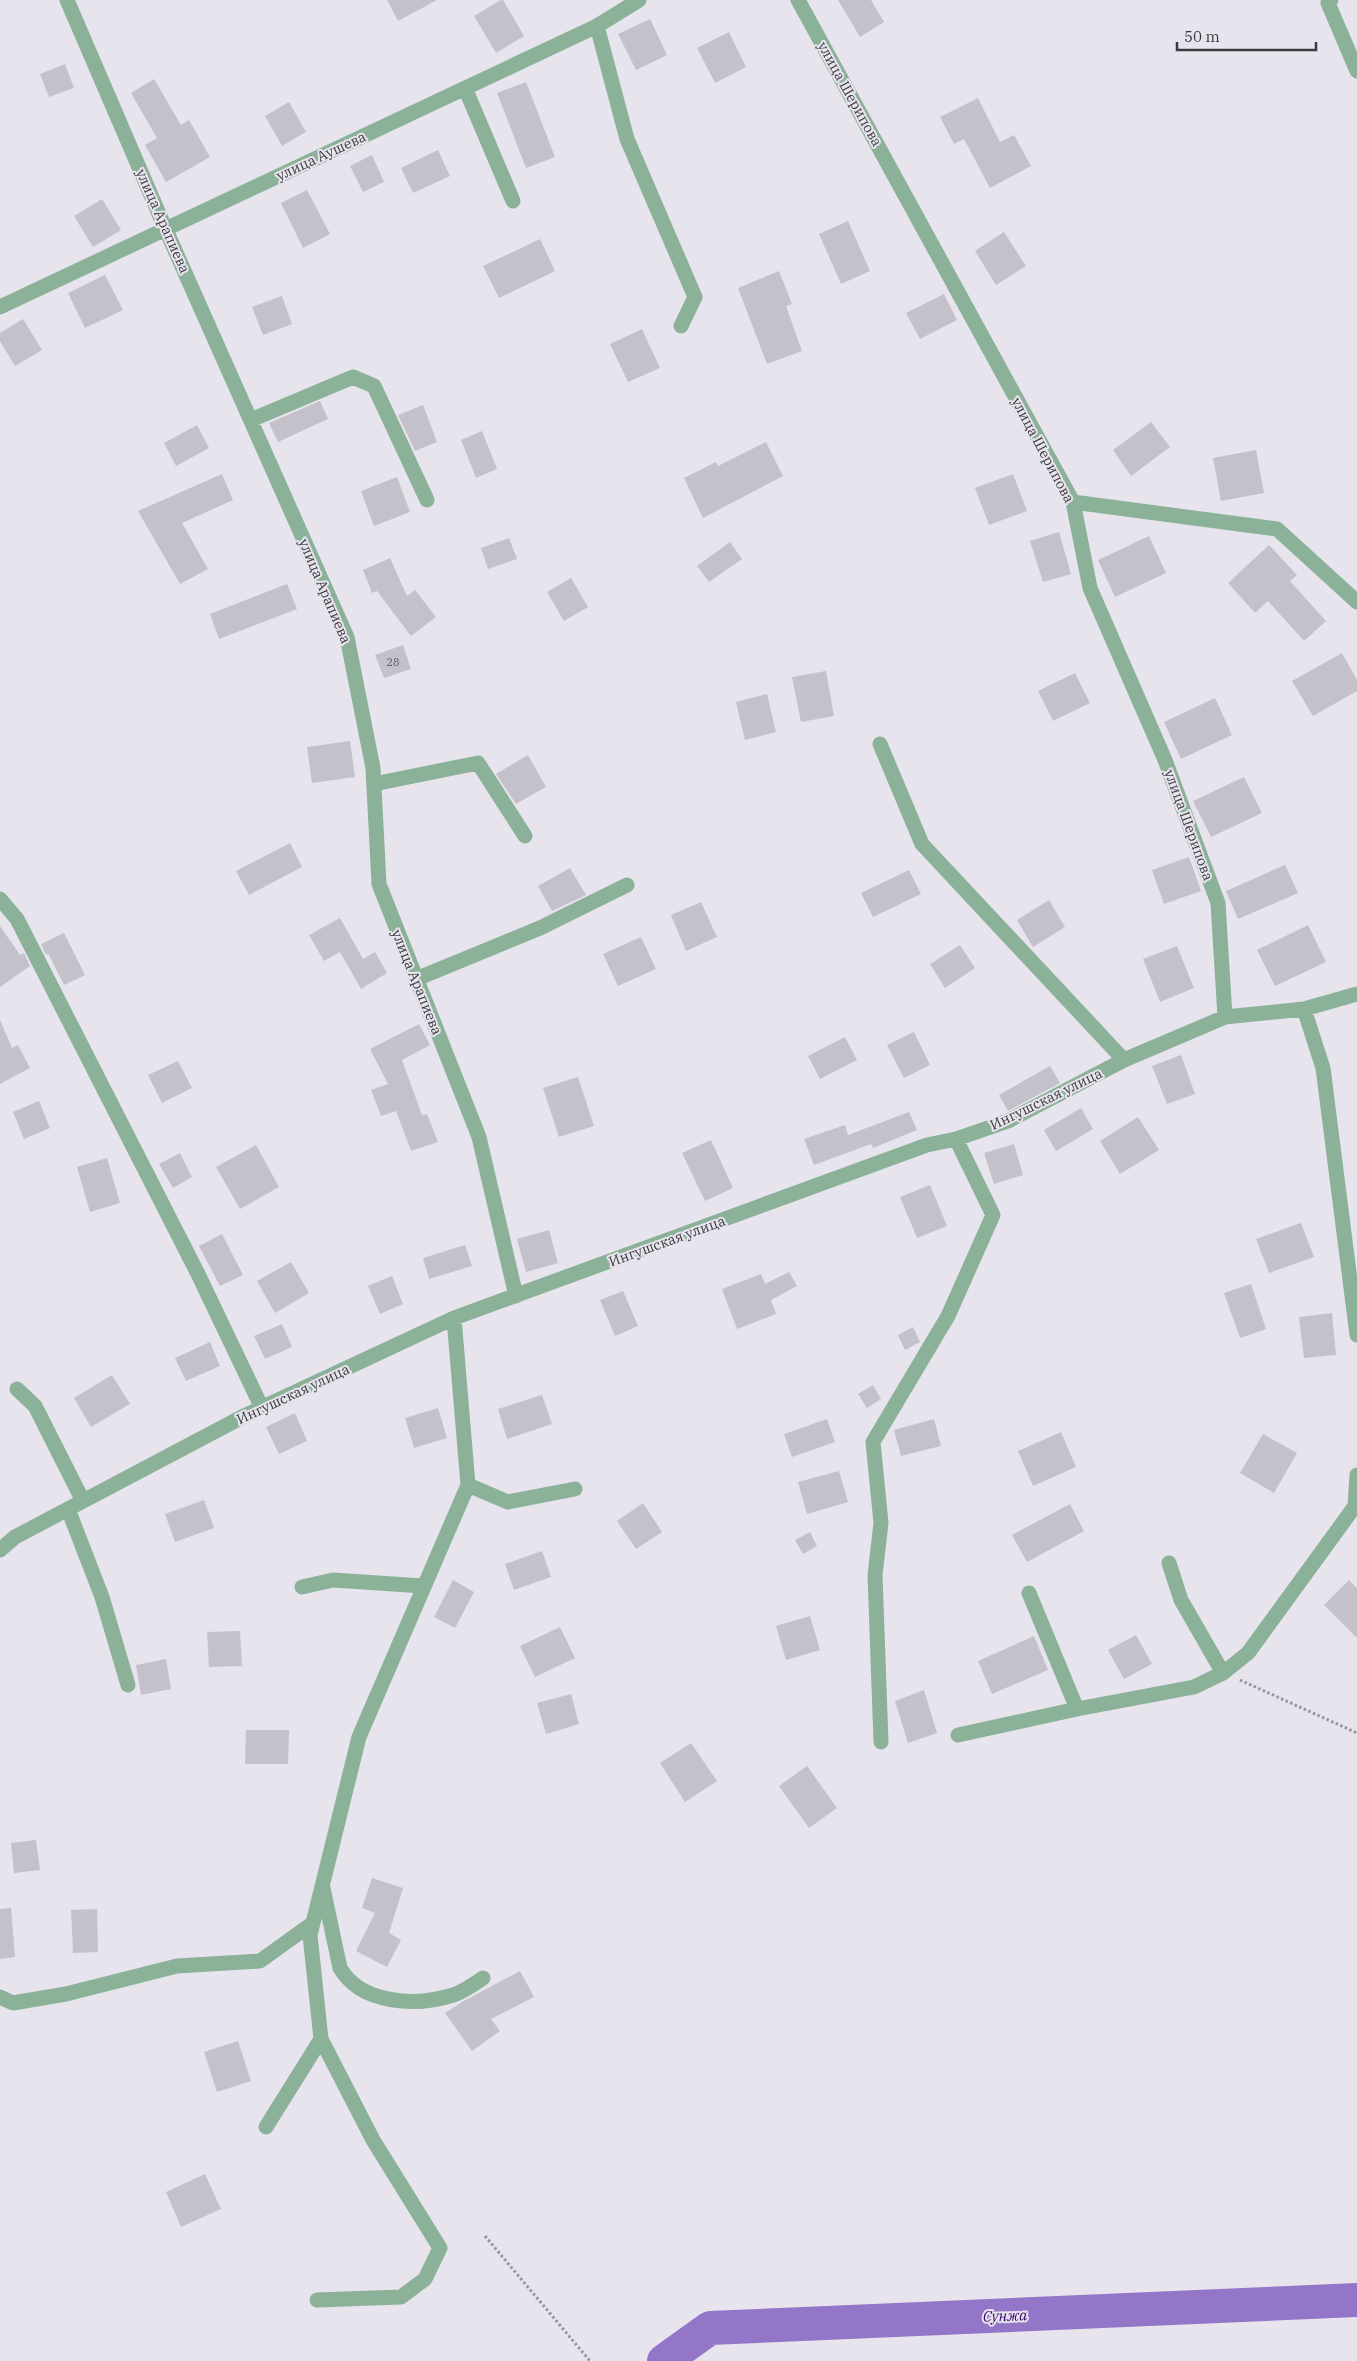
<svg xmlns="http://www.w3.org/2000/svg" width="1357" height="2361" viewBox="0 0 1357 2361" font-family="'IBM Plex Serif',serif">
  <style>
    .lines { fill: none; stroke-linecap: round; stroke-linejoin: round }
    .river { stroke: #9376c8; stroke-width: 34 }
    .building { fill: #c4c1ca }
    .path { stroke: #97949c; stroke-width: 3; stroke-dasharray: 2.5 2.5; stroke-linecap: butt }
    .minor { stroke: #8bb299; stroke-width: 15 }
    .labels { text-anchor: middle; stroke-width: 4; stroke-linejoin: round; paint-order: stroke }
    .number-label { font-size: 11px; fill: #5d5c61 }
    .street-label { font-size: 14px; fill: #3b3a3e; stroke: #e7e4ee }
    .water-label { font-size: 15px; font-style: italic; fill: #3d0870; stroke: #e7e4ee }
  </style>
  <rect width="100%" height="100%" fill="#e7e4ee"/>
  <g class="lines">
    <path class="river" d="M664 2361 710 2328 1357 2300"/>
  </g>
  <path class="building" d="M387 0H437L398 21Z
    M501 0H503L524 36 496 53 474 16Z
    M838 0H871L884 22 860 37Z
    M650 19 667 55 636 70 618 34Z
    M729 32 746 67 715 83 697 48Z
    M65 64 74 88 49 97 40 74Z
    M154 79 181 125 189 120 210 157 166 182 145 145 157 138 131 93Z
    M526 82 555 157 526 168 497 93Z
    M978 98 1000 142 1014 135 1031 166 990 188 964 139 954 144 940 117Z
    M289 102 306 132 282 146 265 116Z
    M438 150 450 176 413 193 401 168Z
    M372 155 384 182 363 192 350 166Z
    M307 190 330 234 303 248 281 203Z
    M102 199 121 230 93 247 74 216Z
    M848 221 870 271 841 284 819 234Z
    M1004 232 1026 266 996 285 975 251Z
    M540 239 555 271 499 298 483 266Z
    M779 271 792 304 786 306 802 351 767 364 738 288Z
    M105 275 123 310 85 328 68 293Z
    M944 294 957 320 920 339 906 313Z
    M282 296 292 324 263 335 252 307Z
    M23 319 42 350 15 366 0 341V333Z
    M642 329 660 368 628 382 610 344Z
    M320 401 328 419 278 442 269 423Z
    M423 405 437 442 415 451 398 415Z
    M1151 422 1170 447 1131 476 1113 450Z
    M197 425 209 448 176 466 164 443Z
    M482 431 497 469 476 478 461 440Z
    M766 442 783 476 703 518 684 478 716 462 718 466Z
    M1256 450 1264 493 1221 501 1213 458Z
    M222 474 233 500 182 523 208 569 180 584 138 511Z
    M1013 474 1027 511 989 525 975 488Z
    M397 477 410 512 374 526 361 491Z
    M1059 532 1071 574 1043 582 1030 541Z
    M1149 536 1166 573 1115 597 1098 560Z
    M509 538 517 559 488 569 481 548Z
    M730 542 742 559 709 582 697 566Z
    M1269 545 1297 575 1290 581 1326 621 1304 641 1268 601 1255 613 1228 583Z
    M390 558 407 596 415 590 436 617 411 636 377 591 372 593 363 570Z
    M571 578 588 607 564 621 547 592Z
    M287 584 297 609 219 639 210 614Z
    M403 645 411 669 384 678 375 655Z
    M1342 653 1357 680V691L1313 716 1292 681Z
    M826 671 834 716 801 722 792 677Z
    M1075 673 1090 703 1053 721 1038 691Z
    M767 694 776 732 745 740 736 702Z
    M1215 698 1232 735 1181 759 1164 722Z
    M350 741 355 777 312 783 307 747Z
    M528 755 546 787 516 804 496 774Z
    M1244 777 1262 813 1211 837 1193 801Z
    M290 843 302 867 249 895 236 871Z
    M1189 857 1201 891 1164 904 1152 870Z
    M1285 865 1298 893 1238 919 1226 891Z
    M570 868 586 895 552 911 538 886Z
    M909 870 921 894 873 917 861 893Z
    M1049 900 1065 927 1033 947 1017 920Z
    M701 902 717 937 686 951 671 915Z
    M340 918 363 959 375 952 387 973 361 989 340 952 324 961 309 935Z
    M1308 925 1326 962 1275 986 1257 950Z
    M0 926 20 955 24 953 30 966 0 987Z
    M64 933 85 975 64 985 48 953 46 955 41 944Z
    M641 937 656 969 618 986 603 954Z
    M960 945 975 968 945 988 930 964Z
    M1177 946 1194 988 1160 1002 1143 959Z
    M0 1020 12 1048 18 1045 30 1068 0 1084Z
    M419 1024 430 1045 402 1060 422 1115 427 1114 438 1142 411 1151 396 1111 381 1116 371 1090 388 1084 370 1049Z
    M914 1032 930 1065 904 1078 887 1045Z
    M845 1037 857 1060 820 1079 808 1056Z
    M1181 1055 1195 1094 1167 1104 1152 1066Z
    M178 1061 192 1088 162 1103 148 1075Z
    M1050 1066 1060 1083 1008 1111 999 1095Z
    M578 1077 594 1126 559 1137 543 1088Z
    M39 1101 50 1128 24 1139 13 1112Z
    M1081 1108 1093 1129 1056 1151 1044 1130Z
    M909 1112 917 1130 873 1148 871 1144 814 1165 804 1139 845 1125 848 1135Z
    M1138 1117 1159 1150 1120 1174 1100 1141Z
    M711 1140 733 1188 705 1201 682 1153Z
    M1014 1144 1023 1175 994 1184 984 1153Z
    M256 1145 279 1187 240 1209 216 1167Z
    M180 1153 192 1177 173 1188 159 1164Z
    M107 1158 120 1203 90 1212 77 1167Z
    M930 1185 947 1226 917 1238 900 1197Z
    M1301 1223 1314 1257 1269 1273 1256 1239Z
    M549 1230 558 1263 526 1272 517 1239Z
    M222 1234 243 1275 220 1286 199 1246Z
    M465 1245 472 1266 429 1279 423 1258Z
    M291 1262 309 1293 275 1313 257 1281Z
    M789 1272 797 1286 771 1300 776 1314 737 1329 722 1289 761 1274 765 1284Z
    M392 1276 403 1304 380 1314 368 1286Z
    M1251 1284 1266 1329 1240 1338 1224 1293Z
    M623 1291 638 1326 615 1336 600 1300Z
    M1332 1313 1336 1355 1304 1358 1299 1317Z
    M282 1324 292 1347 265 1359 254 1336Z
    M913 1327 920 1342 905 1350 898 1335Z
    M210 1342 220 1366 186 1381 175 1358Z
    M112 1375 130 1404 91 1427 74 1398Z
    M873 1385 881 1399 867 1408 858 1394Z
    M542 1395 552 1424 507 1439 498 1409Z
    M438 1408 447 1438 414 1448 405 1418Z
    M295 1413 307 1441 279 1454 266 1427Z
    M827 1419 835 1442 792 1457 784 1434Z
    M934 1419 941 1446 901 1456 894 1430Z
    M1061 1432 1076 1467 1033 1486 1018 1451Z
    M1263 1434 1297 1453 1274 1493 1240 1473Z
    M839 1471 848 1502 807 1514 798 1482Z
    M204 1500 214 1528 175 1542 165 1514Z
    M643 1503 662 1532 636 1549 617 1521Z
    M1070 1504 1084 1531 1027 1562 1012 1535Z
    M810 1532 817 1546 803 1554 795 1540Z
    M542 1551 551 1577 514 1590 505 1564Z
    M453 1580 474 1592 455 1628 434 1617Z
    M1349 1580 1357 1588V1638L1324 1605Z
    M810 1616 820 1650 786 1660 776 1626Z
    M560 1627 575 1658 535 1677 520 1646Z
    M240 1631 242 1666 209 1667 207 1632Z
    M1136 1635 1152 1664 1124 1679 1108 1650Z
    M1034 1636 1048 1670 992 1694 978 1661Z
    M166 1659 171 1689 141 1695 136 1665Z
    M924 1690 937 1733 908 1743 895 1701Z
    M571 1694 579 1724 546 1734 537 1703Z
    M246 1730H289L288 1764H245Z
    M691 1743 717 1781 685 1802 660 1763Z
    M807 1766 837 1808 809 1828 779 1786Z
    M36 1840 40 1870 14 1873 11 1843Z
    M372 1878 403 1888 389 1933 401 1940 387 1967 356 1951 375 1913 362 1908Z
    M11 1908 15 1957 0 1959V1909Z
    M97 1909 98 1952 73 1953 71 1910Z
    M520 1971 534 1997 491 2019 500 2031 472 2051 445 2013 462 2002Z
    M238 2041 251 2081 217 2092 204 2052Z
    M205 2174 221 2209 181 2227 166 2192Z"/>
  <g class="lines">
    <path class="path" d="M1240 1680 1357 1733
      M485 2236 590 2361"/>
    <path class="minor" d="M67 0 166 230 347 637 373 768 379 884 479 1137 516 1296
      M798 0 1073 502 1090 588 1165 760 1218 903 1225 1017
      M1331 0 1328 3 1357 71
      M597 26 627 139 695 297 681 326
      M465 88 513 201
      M0 307 597 26 639 0
      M251 420 353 377 374 386 427 500
      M1073 502 1277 529 1357 602
      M880 744 922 844 1124 1060
      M374 784 478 763 525 836
      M0 899 17 919 198 1274 262 1408
      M416 979 540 928 627 885
      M1304 1009 1323 1068 1357 1335
      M17 1389 35 1406 83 1501
      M468 1485 508 1502 575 1489
      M68 1509 102 1597 128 1685
      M0 1550 15 1537 246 1415 454 1318 927 1145 956 1139 1008 1121 1124 1060 1225 1017 1304 1009 1357 994
      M1169 1563 1181 1600 1223 1673
      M302 1587 333 1580 423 1586
      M1029 1593 1077 1709
      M958 1735 1077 1709 1194 1687 1223 1673 1248 1653 1355 1506 1357 1475
      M881 1742 875 1575 881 1523 873 1442 948 1316 993 1215 956 1139
      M323 1888 340 1968C361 2004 416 2007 453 1995 463 1992 474 1984 483 1978
      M0 1997 13 2003 66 1994 177 1966 260 1961 313 1923
      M266 2127 321 2039
      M317 2300 401 2297 425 2279 440 2248 373 2140 321 2039 310 1935 359 1737 468 1485 454 1318"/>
  </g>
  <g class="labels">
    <g class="number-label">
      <text x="393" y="666">28</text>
    </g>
    <g class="street-label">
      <text transform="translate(850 94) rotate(61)" y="5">улица Шерипова</text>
      <text transform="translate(321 156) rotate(-25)" y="5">улица Аушева</text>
      <text transform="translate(163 221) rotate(66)" y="5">улица Арапиева</text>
      <text transform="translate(1043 450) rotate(62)" y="5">улица Шерипова</text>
      <text transform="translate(325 591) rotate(67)" y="5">улица Арапиева</text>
      <text transform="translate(1189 825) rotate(70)" y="5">улица Шерипова</text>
      <text transform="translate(417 982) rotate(68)" y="5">улица Арапиева</text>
      <text transform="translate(1046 1099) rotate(-26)" y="5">Ингушская улица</text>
      <text transform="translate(667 1241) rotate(-20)" y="5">Ингушская улица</text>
      <text transform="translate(293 1394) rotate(-25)" y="5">Ингушская улица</text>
    </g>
    <g class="water-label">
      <text transform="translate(1005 2316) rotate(-2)" y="5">Сунжа</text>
    </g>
  </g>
  <path d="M1177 42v8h139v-8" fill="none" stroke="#3b3a3e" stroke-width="2.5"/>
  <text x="1184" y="42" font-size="15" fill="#3b3a3e" stroke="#e7e4ee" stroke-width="4" paint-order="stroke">50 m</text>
</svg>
